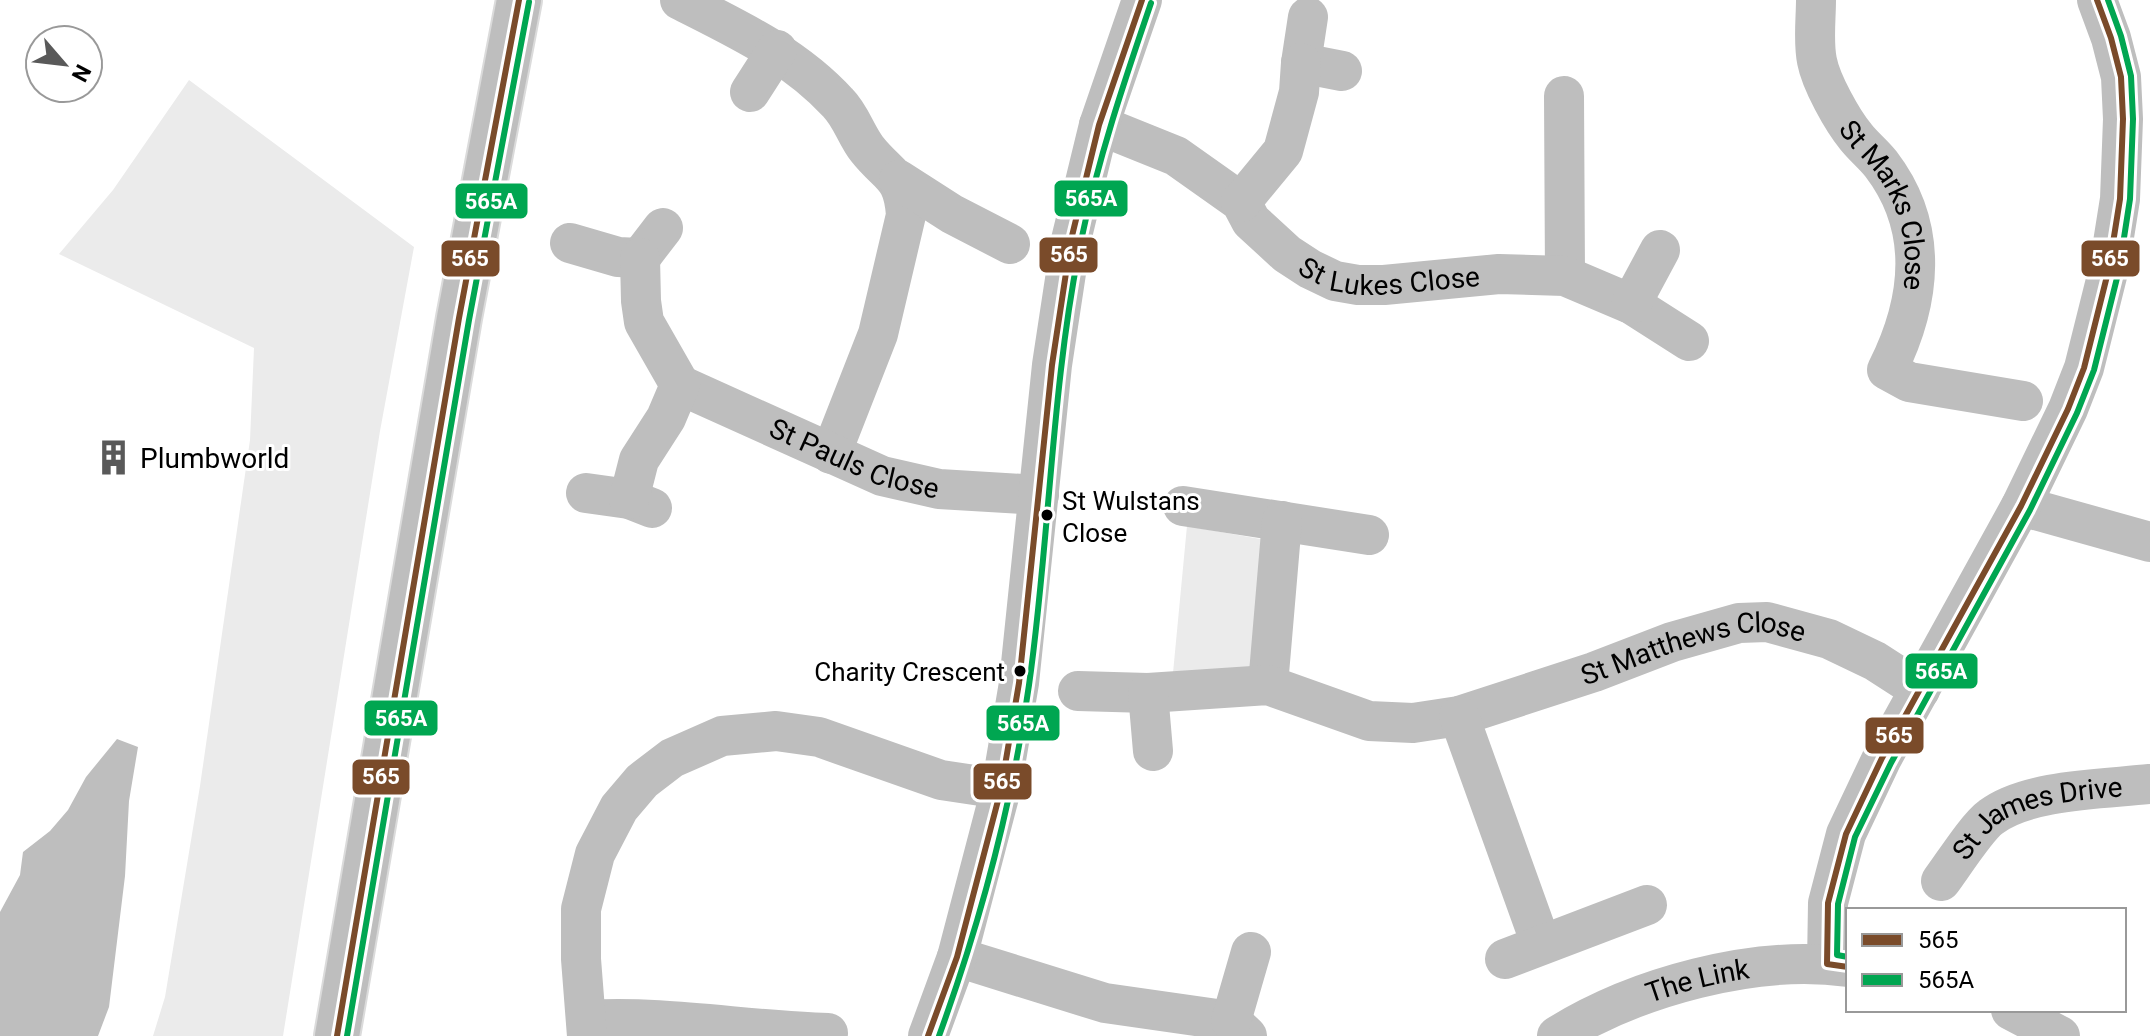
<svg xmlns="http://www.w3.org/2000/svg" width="2150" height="1036" viewBox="0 0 2150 1036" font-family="Roboto,sans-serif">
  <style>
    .green { fill: #ebebeb }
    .water { fill: #bebebe }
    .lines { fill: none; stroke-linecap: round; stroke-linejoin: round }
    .highway-casing { stroke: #dbdbdb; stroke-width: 48 }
    .minor { stroke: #bebebe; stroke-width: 40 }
    .highway { stroke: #bebebe; stroke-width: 44 }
    .bus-1-casing { stroke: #fff; stroke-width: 12 }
    .bus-2-casing { stroke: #fff; stroke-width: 12 }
    .bus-1 { stroke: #7a4b2a; stroke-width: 6 }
    .bus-2 { stroke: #00a651; stroke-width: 6 }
    .bus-dot { fill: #000; stroke: #fff; stroke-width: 3 }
    .labels { text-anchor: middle; stroke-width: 6; stroke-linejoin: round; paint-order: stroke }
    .bus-label { font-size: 26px; fill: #000; stroke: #fff; text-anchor: start }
    .street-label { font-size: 28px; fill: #000; stroke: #fff }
    .poi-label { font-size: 28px; fill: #000; stroke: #fff; text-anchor: start }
    .line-badge { stroke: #fff; stroke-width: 3 }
    .badge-label { font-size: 22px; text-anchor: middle; font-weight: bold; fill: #fff }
  </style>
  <rect width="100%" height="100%" fill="#fff"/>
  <path class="green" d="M189 80 414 247 380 431 283 1036H153L165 997 200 786 250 440 254 348 59 254 113 190Z
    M1187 526 1266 540 1253 668 1173 673Z"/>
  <path class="water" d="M117 739 138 747 129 801 125 876 109 1007 98 1036H0V912L20 875 23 852 50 831 68 810 86 777Z"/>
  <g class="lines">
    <defs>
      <path id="highway" d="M337 1036 459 318 519 0"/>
    </defs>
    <use href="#highway" class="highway-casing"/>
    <g class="minor">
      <path d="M680 0C737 29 794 55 838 103 851 116 856 135 867 149 889 177 903 174 906 215L878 334 831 454"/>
      <path id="s1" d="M1816 0C1816 19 1813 42 1817 61 1821 82 1842 120 1856 137 1863 146 1873 154 1881 164 1930 228 1921 302 1887 370L1909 382 2023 401"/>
      <path d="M1308 17 1301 63 1342 71"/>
      <path d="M750 92 777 50"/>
      <path d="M1564 96 1565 276"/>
      <path id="s2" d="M1099 125 1176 156 1241 202 1251 221 1287 254 1310 269 1335 281 1358 285H1384L1499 274 1565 276 1631 304 1689 341"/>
      <path d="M899 180 952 214 1010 244"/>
      <path d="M1241 202 1283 151 1299 92 1301 63"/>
      <path d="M570 243 618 257 640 258 663 228"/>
      <path d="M1631 304 1660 250"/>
      <path id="s3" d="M680 385 882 476 939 489 1039 495"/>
      <path d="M586 493 629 499 652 508"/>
      <path d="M629 499 639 460 666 418 680 385 644 322 641 301 640 258"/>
      <path d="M1183 506 1369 535"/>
      <path d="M2021 506 2150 542"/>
      <path d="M1268 685 1282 521"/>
      <path id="s4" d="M1078 691 1148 693 1268 685 1369 721 1413 723 1459 716 1594 672 1672 642 1739 623 1767 622 1829 639 1875 661 1920 690"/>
      <path d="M1148 693 1153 751"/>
      <path d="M1459 716 1541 944"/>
      <path id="s5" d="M1941 881C1953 865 1977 827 1991 817 2028 789 2105 789 2150 784"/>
      <path d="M957 957 1105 1003 1231 1021 1247 1036"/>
      <path d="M1505 959 1647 905"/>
      <path d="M1827 964 1828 903 1846 834 1882 758 2021 506 2068 409 2084 368 2109 268 2120 199 2123 119 2121 77 2111 38 2097 0"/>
      <path d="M2011 1010 2060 1036"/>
      <path d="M586 1020C667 1015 747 1031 828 1033"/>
      <path d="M1231 1021 1251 952"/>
      <path d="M587 1036 581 959V909L595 854 619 808 642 781 672 758 722 736 776 731 819 737 941 780 1001 789"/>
      <path d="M928 1036 957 957 1001 789 1019 683 1052 365 1071 240 1099 125 1142 0"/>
      <path id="s6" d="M1557 1036C1636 987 1755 954 1848 967"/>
    </g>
    <use href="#highway" class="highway"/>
    <defs>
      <path id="bus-1" d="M1848 967 1827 964 1828 903 1846 834 1882 758 2021 506 2068 409 2084 368 2109 268 2120 199 2123 119 2121 77 2111 38 2097 0
        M337 1036 459 318 519 0
        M928 1036 957 957 1001 789 1019 683 1052 365 1071 240 1099 125 1142 0"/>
      <path id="bus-2" d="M1848 957 1837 955 1838 904 1855 837 1891 763 2030 510 2077 413 2094 370 2119 270 2130 199 2133 119 2131 76 2121 36 2108 0
        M347 1036 469 320 529 2
        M939 1036C980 923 1012 805 1029 685 1050 538 1051 387 1081 241 1098 159 1124 82 1151 3"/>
    </defs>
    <use href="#bus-1" class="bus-1-casing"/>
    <use href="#bus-2" class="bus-2-casing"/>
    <use href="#bus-1" class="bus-1"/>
    <use href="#bus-2" class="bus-2"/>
  </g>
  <defs>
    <symbol id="building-bare" viewBox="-9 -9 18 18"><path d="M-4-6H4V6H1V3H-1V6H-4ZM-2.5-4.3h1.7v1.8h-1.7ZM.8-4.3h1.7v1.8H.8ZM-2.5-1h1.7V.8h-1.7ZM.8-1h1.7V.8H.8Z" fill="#595959" stroke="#fff" stroke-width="2.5" paint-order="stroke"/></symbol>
  </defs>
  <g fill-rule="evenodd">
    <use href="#building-bare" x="88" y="432" width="51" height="51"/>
  </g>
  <g class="bus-dot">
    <circle cx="1047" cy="515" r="7"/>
    <circle cx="1020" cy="671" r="7"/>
  </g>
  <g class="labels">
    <g class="bus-label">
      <text x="1062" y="510">St Wulstans<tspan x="1062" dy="32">Close</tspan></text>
      <text x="1005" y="681" text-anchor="end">Charity Crescent</text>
    </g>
    <g class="street-label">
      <text dy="10" stroke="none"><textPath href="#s1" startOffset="224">St Marks Close</textPath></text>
      <text dy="10" stroke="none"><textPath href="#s2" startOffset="342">St Lukes Close</textPath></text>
      <text dy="10" stroke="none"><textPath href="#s3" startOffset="190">St Pauls Close</textPath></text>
      <text dy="10" stroke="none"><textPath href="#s4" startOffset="634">St Matthews Close</textPath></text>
      <text dy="10" stroke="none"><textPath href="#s5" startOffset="124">St James Drive</textPath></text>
      <text dy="10" stroke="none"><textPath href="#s6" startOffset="152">The Link</textPath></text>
    </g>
    <g class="poi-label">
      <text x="140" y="468">Plumbworld</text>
    </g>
  </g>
  <g class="line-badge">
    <rect x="1053" y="179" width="76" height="39" rx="8" fill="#00a651"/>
    <rect x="454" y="182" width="75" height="38" rx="8" fill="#00a651"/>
    <rect x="1038" y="236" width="61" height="38" rx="8" fill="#7a4b2a"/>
    <rect x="440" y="239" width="61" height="39" rx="8" fill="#7a4b2a"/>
    <rect x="2080" y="239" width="61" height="39" rx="8" fill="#7a4b2a"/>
    <rect x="1904" y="652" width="75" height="38" rx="8" fill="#00a651"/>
    <rect x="363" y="699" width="76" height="38" rx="8" fill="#00a651"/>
    <rect x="985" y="704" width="76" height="38" rx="8" fill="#00a651"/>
    <rect x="1864" y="716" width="61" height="39" rx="8" fill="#7a4b2a"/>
    <rect x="351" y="758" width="60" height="38" rx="8" fill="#7a4b2a"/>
    <rect x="972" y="762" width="61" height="39" rx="8" fill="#7a4b2a"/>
  </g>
  <g class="badge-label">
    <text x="1091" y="206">565A</text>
    <text x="491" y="209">565A</text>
    <text x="1069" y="262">565</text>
    <text x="470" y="266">565</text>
    <text x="2110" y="266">565</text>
    <text x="1941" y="679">565A</text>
    <text x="401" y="726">565A</text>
    <text x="1023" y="731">565A</text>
    <text x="1894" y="743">565</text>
    <text x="381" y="784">565</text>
    <text x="1002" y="789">565</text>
  </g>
  <rect x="1846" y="908" width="280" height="104" fill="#ffffff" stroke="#999999" stroke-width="2"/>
  <rect x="1862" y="934" width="40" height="12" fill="#7a4b2a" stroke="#999999" stroke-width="2"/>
  <text x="1918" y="948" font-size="24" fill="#000000">565</text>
  <rect x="1862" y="974" width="40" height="12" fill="#00a651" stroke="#999999" stroke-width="2"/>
  <text x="1918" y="988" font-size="24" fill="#000000">565A</text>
  <g transform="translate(64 64) rotate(118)"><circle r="38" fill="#ffffff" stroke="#999999" stroke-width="2"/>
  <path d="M0-6L14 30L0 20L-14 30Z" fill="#595959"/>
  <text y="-12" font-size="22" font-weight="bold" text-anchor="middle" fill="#000000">N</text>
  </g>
</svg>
